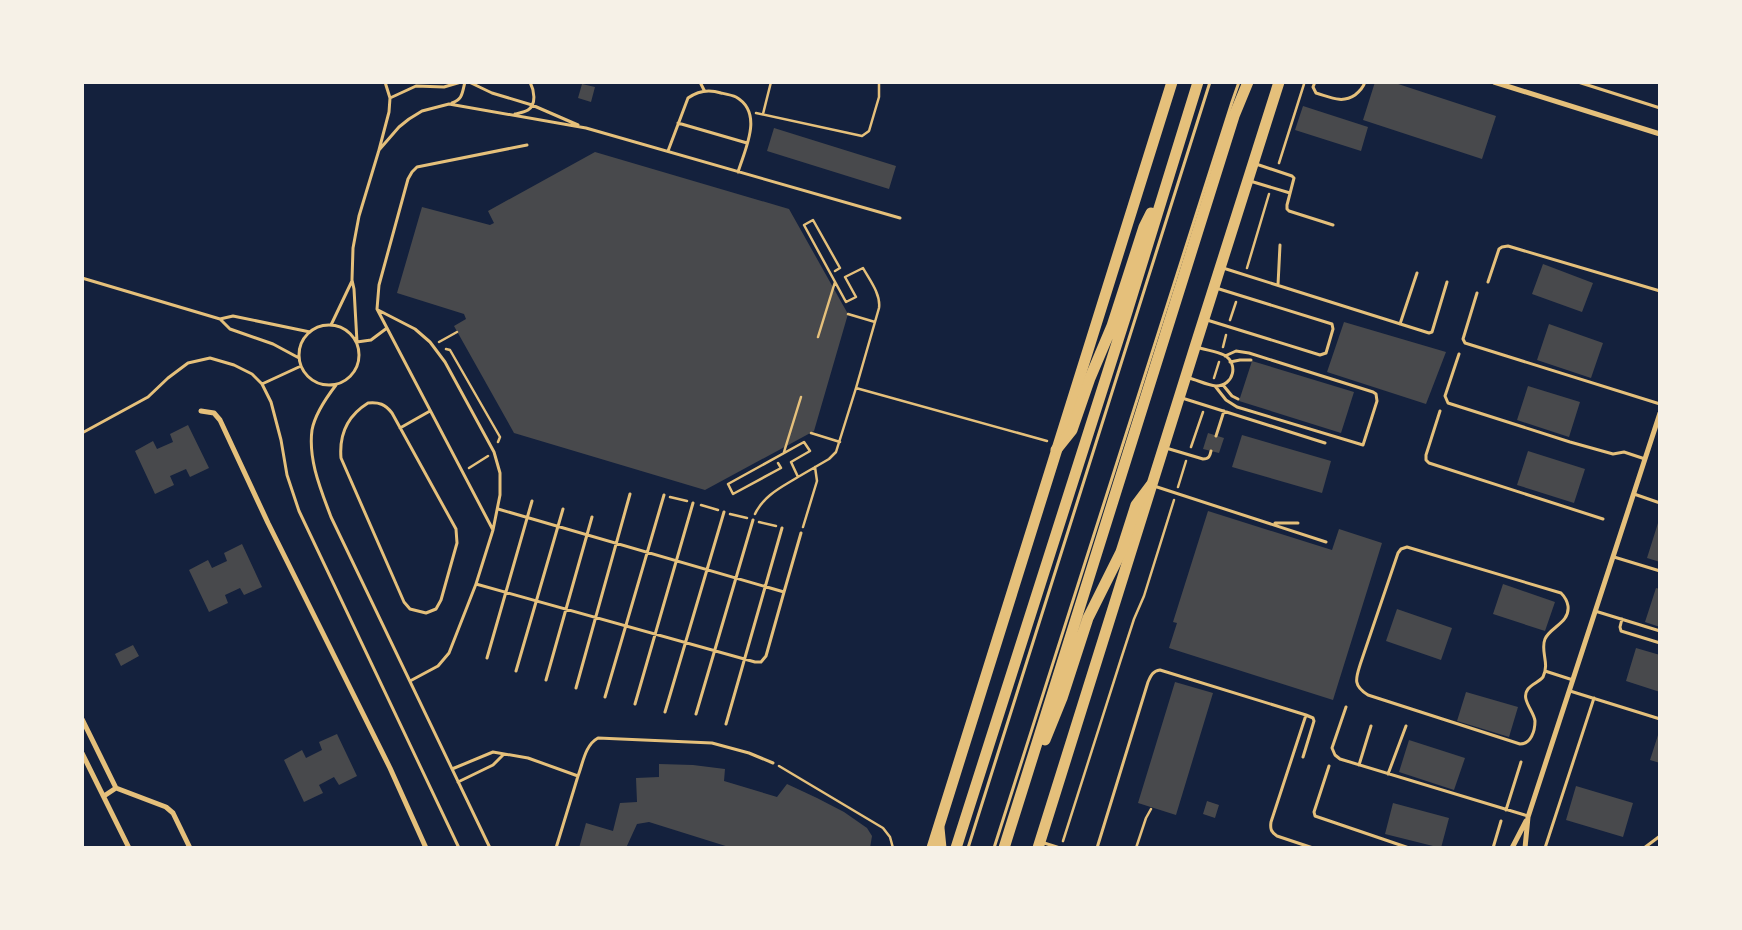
<svg xmlns="http://www.w3.org/2000/svg" width="1742" height="930" viewBox="0 0 1742 930" font-family="'Exo 2',sans-serif">
  <style>
    .building { fill: #48494c }
    .lines { fill: none; stroke-linecap: round; stroke-linejoin: round }
    .path { stroke: #e5c07b; stroke-width: 2.5 }
    .service { stroke: #e5c07b; stroke-width: 3 }
    .minor { stroke: #e5c07b; stroke-width: 5 }
    .primary { stroke: #e5c07b; stroke-width: 11 }
    .trunk { stroke: #e5c07b; stroke-width: 11 }
  </style>
  <rect width="100%" height="100%" fill="#14213d"/>
  <path class="building" d="M1375 82H1392L1496 116 1482 159 1363 120Z
    M582 84 595 87 591 102 578 98Z
    M1303 106 1368 127 1361 151 1295 130Z
    M774 128 896 166 889 189 767 151Z
    M595 152 789 209 848 314 814 431 705 490 514 433 454 326 466 319 464 314 397 293 422 207 490 225 494 223 488 211Z
    M1543 264 1593 283 1582 312 1532 294Z
    M1344 322 1446 352 1426 404 1327 372Z
    M1549 324 1603 343 1591 378 1537 360Z
    M1252 361 1354 392 1341 433 1239 401Z
    M1528 386 1580 402 1569 437 1517 420Z
    M188 425 209 468 190 477 186 469 170 476 174 485 155 494 135 451 153 441 157 449 173 442 170 434Z
    M1208 433 1224 438 1219 453 1203 449Z
    M1242 435 1331 461 1322 493 1232 467Z
    M1528 451 1585 469 1574 503 1517 485Z
    M1208 511 1332 550 1339 529 1382 543 1333 700 1169 648 1177 623 1173 622Z
    M1658 523 1660 524V562L1647 558Z
    M242 544 262 587 244 595 240 588 225 595 228 603 209 612 189 570 208 560 212 568 227 561 224 553Z
    M1503 584 1555 602 1545 631 1493 614Z
    M1656 588 1660 589V627L1645 622Z
    M1397 609 1452 628 1441 660 1386 641Z
    M133 645 139 656 121 666 115 654Z
    M1636 648 1660 655V692L1626 681Z
    M1175 682 1213 693 1176 815 1138 803Z
    M1466 692 1518 707 1509 737 1457 721Z
    M1659 732H1660V763L1650 760Z
    M337 734 357 776 339 785 334 777 319 785 323 793 304 802 284 760 302 750 306 758 322 750 319 742Z
    M1409 740 1465 758 1454 790 1399 772Z
    M659 764 693 765 725 769 724 781 777 797 787 784 817 798 844 812 867 828 872 836 870 848H732L649 822 637 824 626 848H579L586 823 613 831 620 803 637 802 636 778 659 777Z
    M1576 786 1633 803 1623 837 1566 820Z
    M1207 801 1219 805 1215 818 1203 814Z
    M1393 803 1449 818 1441 848 1385 834Z"/>
  <g class="lines">
    <path class="path" d="M756 113 862 136 869 131 879 97V83
      M763 114 771 82
      M1279 163 1304 84
      M1247 268 1269 194
      M835 271 840 268 813 220 804 225 846 302 856 297 845 277 863 268C869 279 881 294 879 308L856 388
      M848 314 875 322
      M1230 320 1236 302
      M818 337 835 282
      M439 342 457 332
      M1223 347 1226 335
      M446 349 450 350 500 437 498 442
      M1214 378 1219 362
      M811 433 840 442
      M1191 447 1203 412
      M784 452 801 397
      M778 463 781 468 733 494 728 484 804 442 810 451 791 462 798 477 829 459 836 452 856 388 1047 441
      M469 468 488 456
      M1178 487 1186 461
      M670 497 687 501
      M701 505 718 510
      M730 514 747 518
      M755 514C764 495 782 487 798 477
      M759 522 776 526
      M803 527 817 481 815 467
      M779 766 883 828 890 837 893 848
      M1063 841 1121 659 1134 619 1144 596 1174 500
      M1127 848H1129
      M1136 848 1146 818 1151 809"/>
    <path class="service" d="M385 82 390 98 389 112 379 150 359 216 353 248 352 280 354 289 357 342 371 340 387 328
      M469 82 492 93 532 105 578 125
      M700 82 704 90
      M1315 82 1313 87 1316 93C1330 97 1342 104 1355 95 1360 91 1363 88 1365 82
      M1578 82 1660 108
      M1659 82 1660 83
      M390 98 416 86 444 87 461 82
      M452 103C463 99 462 93 465 82
      M515 114C519 113 525 112 528 110 537 104 534 90 530 82
      M678 123 747 143
      M379 150 399 127 409 119 422 111 449 104 586 128 900 218
      M668 151 688 98C699 90 709 89 721 93 726 94 732 95 736 97 764 113 745 149 738 172
      M1256 164 1292 176 1294 178 1287 205V209L1289 211 1333 225
      M1250 181 1290 193
      M1223 268 1429 333 1432 332 1447 282
      M82 278 220 319 233 316 310 332
      M1488 282 1499 249 1502 247 1508 246 1660 291
      M1278 285 1280 245
      M1477 293 1463 339 1465 343 1660 404
      M378 310 415 329 430 342 445 362 494 452 500 473V495L493 530
      M221 320 230 329 273 344 299 358
      M1207 320 1320 355 1326 353 1333 329 1332 324 1216 288
      M1400 324 1417 273
      M299 355a30 30 0 1 1 60 0a30 30 0 1 1-60 0Z
      M331 325 352 281
      M1459 354 1445 396 1448 403 1570 442 1613 454 1624 452 1645 459
      M1230 362 1240 360H1251
      M1189 378C1197 380 1207 385 1216 386 1234 386 1239 363 1224 355 1216 351 1205 350 1197 347
      M262 384 301 366
      M336 385C326 398 315 414 312 430 308 460 321 490 331 517L490 848
      M1223 385 1232 396 1238 399
      M1215 386 1226 400 1237 407 1363 445 1377 401 1376 394 1373 392 1249 353 1236 351 1225 356
      M1182 398 1325 443
      M368 403C379 402 385 404 392 413L456 529 457 543 441 600 436 609 426 613 410 609 404 602 341 458C339 434 347 416 368 403Z
      M1440 411 1426 455V460L1429 463 1603 519
      M400 428 430 411
      M82 433 148 397 168 378 188 363 210 358 234 365 252 374 262 384 271 402 281 440 287 475 299 511 459 848
      M1216 436 1224 411
      M1166 448 1203 459C1209 459 1210 456 1211 451
      M1154 486 1326 542
      M1634 494 1660 503
      M1275 523H1298
      M1407 547 1561 593C1565 597 1567 600 1568 606 1570 623 1550 627 1545 639 1540 651 1550 663 1543 677 1539 682 1532 684 1528 689 1520 699 1534 711 1535 721 1535 731 1531 744 1520 744L1368 695C1352 685 1356 678 1361 662L1398 553 1401 549Z
      M1614 557 1660 571
      M476 584 755 662H761L766 656 784 592 498 509
      M784 592 801 533
      M1595 611 1660 631
      M1622 619 1620 627 1621 631 1660 643
      M487 658 532 501
      M516 671 563 509
      M1545 671 1573 680
      M546 680 592 517
      M410 681 438 666 449 653 476 584 493 530 377 309 379 285 408 179 412 172 417 167 527 145
      M576 688 630 494
      M1570 691 1660 719
      M605 697 664 495
      M635 704 693 503
      M1346 707 1332 748 1335 755 1340 759 1528 816
      M665 712 724 512
      M696 714 753 520
      M726 724 782 528
      M1303 757 1314 721 1313 718 1306 715
      M1359 765 1371 726
      M1329 766 1314 812 1315 816 1409 848
      M452 769 493 752 528 758 578 776C583 763 585 745 598 738L712 743 749 753 773 763
      M1388 774 1406 726
      M458 782 493 765 504 754
      M1506 810 1521 762
      M1041 842 1060 848
      M556 848 578 776
      M968 848 1210 82
      M994 848 1232 102 1239 82
      M1097 848 1148 682C1151 675 1153 671 1160 670L1306 715 1271 822C1270 829 1271 832 1277 836L1313 848
      M1493 848 1501 821
      M1545 848 1594 698
      M1644 848 1660 836"/>
    <path class="minor" d="M1494 82 1660 134
      M201 411 214 413 220 420 268 523 390 768 426 848
      M82 719 116 788 166 807 173 813 190 848
      M82 753 129 848
      M104 796 116 788
      M1512 848 1526 821
      M1525 848 1528 817 1660 413"/>
    <path class="primary" d="M932 848 1172 82
      M1038 848 1195 347 1279 82"/>
    <path class="trunk" d="M1056 450 1072 430 1090 378 1112 326 1144 227 1151 213
      M1045 740 1062 698 1088 618 1121 552 1136 505 1151 485
      M939 828 941 848
      M956 848 1126 315 1198 82
      M1004 848 1234 116 1248 82"/>
  </g>
  <rect width="1742" height="930" fill="none" stroke="#f6f1e7" stroke-width="168"/>
</svg>
